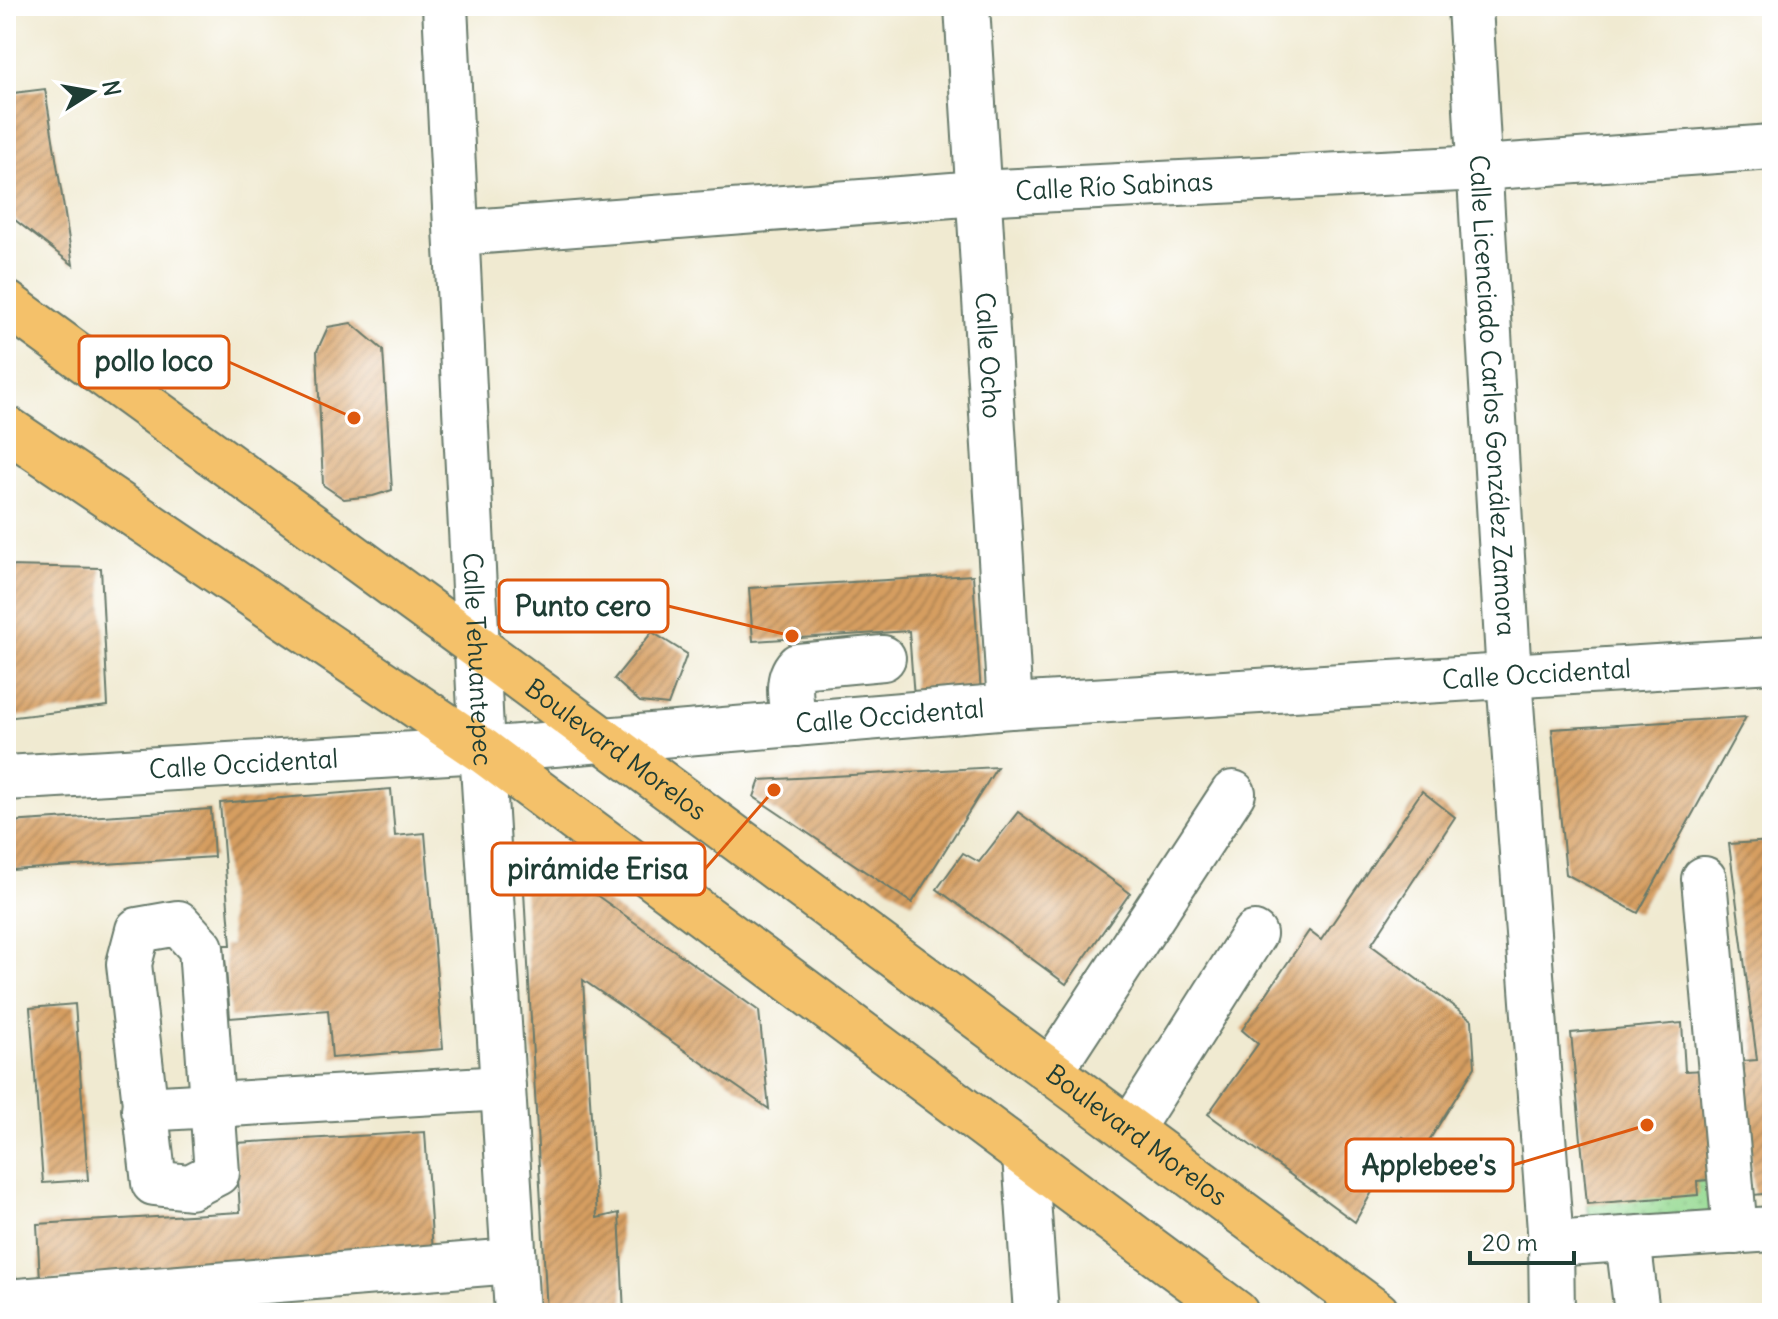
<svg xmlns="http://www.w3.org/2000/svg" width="1778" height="1319" viewBox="0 0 1778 1319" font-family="Delius,sans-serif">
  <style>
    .grass { fill: url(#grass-dots); stroke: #5a8c64; stroke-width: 2 }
    .building { fill: url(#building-hatch) }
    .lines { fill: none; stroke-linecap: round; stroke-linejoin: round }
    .minor-casing { stroke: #687a6b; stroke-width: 48 }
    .major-casing { stroke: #687a6b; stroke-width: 48 }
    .minor { stroke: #fff; stroke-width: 44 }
    .major { stroke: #f4c16b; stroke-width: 44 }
    .labels { text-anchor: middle; stroke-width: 6; stroke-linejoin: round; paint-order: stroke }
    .street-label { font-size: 26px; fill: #1f3d34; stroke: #fff }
    .leader { fill: none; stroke: #de580e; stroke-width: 3 }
    .callout-dot { fill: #de580e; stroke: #fff; stroke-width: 3 }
    .callout { fill: #fff; stroke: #de580e; stroke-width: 3 }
    .callout-label { font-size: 28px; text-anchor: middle; font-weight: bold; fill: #1f3d34 }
  </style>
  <defs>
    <pattern id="grass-dots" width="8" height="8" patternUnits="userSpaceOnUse" patternTransform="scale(2)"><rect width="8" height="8" fill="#96da93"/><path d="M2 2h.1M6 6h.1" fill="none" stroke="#81bc7f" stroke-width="1.8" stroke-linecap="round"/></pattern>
    <pattern id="building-hatch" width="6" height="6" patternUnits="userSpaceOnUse" patternTransform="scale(2)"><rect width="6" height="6" fill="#d69e61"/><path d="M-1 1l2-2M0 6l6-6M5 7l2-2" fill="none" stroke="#ad8251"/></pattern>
  </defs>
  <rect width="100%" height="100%" fill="#fff"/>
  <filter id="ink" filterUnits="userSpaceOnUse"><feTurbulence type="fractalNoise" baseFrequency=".0125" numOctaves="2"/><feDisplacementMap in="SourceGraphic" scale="16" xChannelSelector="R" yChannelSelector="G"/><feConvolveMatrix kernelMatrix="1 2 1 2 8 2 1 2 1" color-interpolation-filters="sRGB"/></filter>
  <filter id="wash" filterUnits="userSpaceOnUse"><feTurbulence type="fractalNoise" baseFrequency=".006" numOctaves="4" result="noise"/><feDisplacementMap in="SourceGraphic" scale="32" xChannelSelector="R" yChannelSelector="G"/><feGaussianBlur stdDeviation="1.8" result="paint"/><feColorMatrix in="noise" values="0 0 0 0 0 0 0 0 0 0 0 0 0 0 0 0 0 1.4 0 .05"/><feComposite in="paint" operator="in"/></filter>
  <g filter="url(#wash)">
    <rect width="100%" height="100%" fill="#f0ead1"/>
    <path class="grass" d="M1719 1179 1721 1213 1591 1222 1587 1204 1697 1181Z"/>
    <g id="blocks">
      <path class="building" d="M45 89 73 265 6 213V94Z
        M351 323 383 350 392 490 373 496 344 499 323 485 317 351 328 327Z
        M6 566 101 568 108 706 6 718V650H10Z
        M973 575 981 694 914 698 909 631 753 641 749 588Z
        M652 632 687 654 668 705 640 702 614 679Z
        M1746 717 1638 913 1566 874 1552 729Z
        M997 767 912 903 754 797 760 780Z
        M391 789 395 836 425 833 443 1049 332 1058 328 1010 230 1018 224 945H231L220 803Z
        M1422 791 1455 817 1371 945 1472 1020 1475 1067 1423 1150 1403 1137 1355 1222 1208 1114 1258 1044 1242 1030 1309 931 1321 940Z
        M211 809 214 857 12 870 9 822Z
        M1018 812 1130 893 1066 984 937 889 963 853 979 862Z
        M1772 841V1193L1754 1195 1743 1061 1757 1060 1729 844Z
        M550 862 759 1011 769 1109 583 980 597 1218 619 1213 624 1313H547L523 873Z
        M75 1004 88 1180 43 1183 30 1008Z
        M1682 1023 1685 1071 1707 1070 1719 1179 1697 1181 1698 1195 1587 1204 1571 1033Z
        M425 1132 433 1253 40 1280 37 1224 240 1212 236 1143Z"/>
    </g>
  </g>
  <g filter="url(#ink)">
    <use href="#blocks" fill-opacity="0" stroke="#687a6b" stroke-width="2"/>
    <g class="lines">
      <defs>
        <g id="minor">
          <path id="s1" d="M445 6 482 750 517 1313"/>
          <path id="s2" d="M967 6 1010 706"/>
          <path id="s3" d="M1470 6 1509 677 1551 1244 1552 1313"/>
          <path id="s4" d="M458 233 978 193 1480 168 1772 147"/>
          <path d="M795 724C792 706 784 681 798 666L883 658"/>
          <path id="s5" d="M6 778 482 750 1010 706 1772 660"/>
          <path d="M1704 879 1735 1232"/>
          <path d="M178 923 201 948 217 1173 190 1187 154 1183 129 964 138 930Z"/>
          <path d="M1051 1071 1233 793"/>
          <path d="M144 1109 503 1088"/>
          <path d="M1130 1130 1254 934"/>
          <path d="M1025 1156 1036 1313"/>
          <path d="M1628 1240 1637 1313"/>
          <path d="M1551 1244 1772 1229"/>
          <path d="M6 1302 513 1261"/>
        </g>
        <g id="major">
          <path id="s6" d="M6 303 479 648 1377 1313"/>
          <path d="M6 428 482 750 1236 1313"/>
        </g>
      </defs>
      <use href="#minor" class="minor-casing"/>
      <use href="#major" class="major-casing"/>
      <use href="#minor" class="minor"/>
      <use href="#major" class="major"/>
    </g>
  </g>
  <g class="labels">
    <g class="street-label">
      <text dy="9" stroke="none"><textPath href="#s4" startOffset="658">Calle Río Sabinas</textPath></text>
      <text dy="9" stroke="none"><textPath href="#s2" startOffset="350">Calle Ocho</textPath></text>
      <text dy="9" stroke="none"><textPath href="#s3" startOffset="390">Calle Licenciado Carlos González Zamora</textPath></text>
      <text dy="9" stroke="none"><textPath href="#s1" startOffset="654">Calle Tehuantepec</textPath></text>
      <text dy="9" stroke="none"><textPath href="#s5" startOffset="1534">Calle Occidental</textPath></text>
      <text dy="9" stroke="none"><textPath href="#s5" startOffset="886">Calle Occidental</textPath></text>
      <text dy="9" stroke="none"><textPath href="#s6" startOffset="756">Boulevard Morelos</textPath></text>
      <text dy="9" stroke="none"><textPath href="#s5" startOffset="238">Calle Occidental</textPath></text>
      <text dy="9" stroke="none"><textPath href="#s6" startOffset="1404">Boulevard Morelos</textPath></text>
    </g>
  </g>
  <path class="leader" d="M354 418L229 362M792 636L668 606M774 790L705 869M1647 1125L1513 1165"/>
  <g class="callout-dot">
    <circle cx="354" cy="418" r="8"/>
    <circle cx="792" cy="636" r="8"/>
    <circle cx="774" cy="790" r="8"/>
    <circle cx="1647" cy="1125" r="8"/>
  </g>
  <g class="callout">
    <rect x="79" y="336" width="150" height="52" rx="8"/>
    <rect x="499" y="580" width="169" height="52" rx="8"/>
    <rect x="492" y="843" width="213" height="52" rx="8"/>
    <rect x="1346" y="1139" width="167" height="52" rx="8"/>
  </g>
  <g class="callout-label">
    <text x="154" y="371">pollo loco</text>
    <text x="583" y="616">Punto cero</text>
    <text x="598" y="879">pirámide Erisa</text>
    <text x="1429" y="1175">Applebee's</text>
  </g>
  <rect width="1778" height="1319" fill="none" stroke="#fff" stroke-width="32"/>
  <g transform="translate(92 92) rotate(79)" stroke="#ffffff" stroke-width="6" paint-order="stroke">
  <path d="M0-6L14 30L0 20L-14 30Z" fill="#1f3d34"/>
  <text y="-12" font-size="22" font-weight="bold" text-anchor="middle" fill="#1f3d34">N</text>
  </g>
  <path d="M1470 1251v12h104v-12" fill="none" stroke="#1f3d34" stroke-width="4"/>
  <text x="1482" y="1251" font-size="24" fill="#1f3d34" stroke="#ffffff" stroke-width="6" paint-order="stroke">20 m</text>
</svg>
